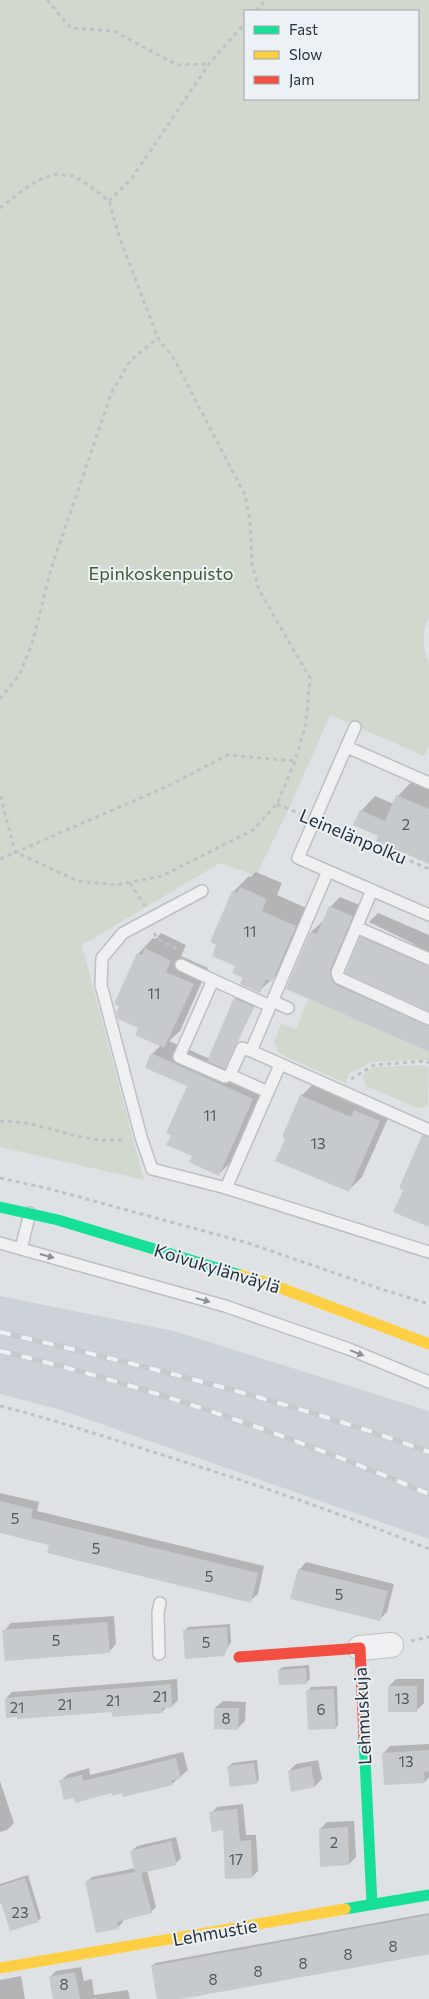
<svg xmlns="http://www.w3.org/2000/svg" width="429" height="1999" viewBox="0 0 429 1999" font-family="Commissioner,sans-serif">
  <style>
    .built { fill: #ccd2d8 }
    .green { fill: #d1d9cf; fill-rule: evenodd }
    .shadow { fill: #0003 }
    .building { fill: #c7cacc }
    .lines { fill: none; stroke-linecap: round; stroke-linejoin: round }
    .lane-casing { stroke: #bdc0c2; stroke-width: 14 }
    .street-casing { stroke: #bdc0c2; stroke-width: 26 }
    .path { stroke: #bec2c4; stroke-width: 3; stroke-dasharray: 4 4; stroke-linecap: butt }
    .lane { stroke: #eef0f1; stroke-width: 11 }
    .street { stroke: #eef0f1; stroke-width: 24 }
    .fast { stroke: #16e098; stroke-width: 11 }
    .slow { stroke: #ffcf43; stroke-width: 11 }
    .jam { stroke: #f24e42; stroke-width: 11 }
    .rail-casing { stroke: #c7cacc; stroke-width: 5.5 }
    .rail { stroke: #ecf1f5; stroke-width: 4; stroke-dasharray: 11; stroke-linecap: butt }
    .oneway { fill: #8a9198 }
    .labels { text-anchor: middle; stroke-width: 4; stroke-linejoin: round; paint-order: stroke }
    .number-label { font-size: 15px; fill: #4f5962 }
    .park-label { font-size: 18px; fill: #405a33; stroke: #ecf1f5 }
    .street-label { font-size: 18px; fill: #26323e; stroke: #ecf1f5 }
  </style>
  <rect width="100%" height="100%" fill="#dfe2e4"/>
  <path class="built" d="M0 1296 174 1331 429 1411V1539L61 1410 0 1394Z"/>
  <path class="green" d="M0 0H429V616C422 632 422 647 429 663V746L424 756 330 715 292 802 256 876 220 863 82 945 144 1180 0 1147ZM245 11H418V99H245Z
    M308 999 429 1052V1060L372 1062 350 1073 345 1083 280 1054 274 1043 281 1023 296 1029Z
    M424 1065 429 1068 428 1106 417 1108 366 1086 362 1075 374 1067Z"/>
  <path class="shadow" d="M412 781 429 788V863L380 836 361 811 375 796 394 804 398 796Z
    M256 872 282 883 277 895 311 910 288 965 259 991 245 977 237 965 233 892 249 876 251 877Z
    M340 897 362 906 341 970 346 975 429 1013V1051L287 988 311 932 322 922 323 923 330 907Z
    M378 913 429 935V1009L361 938 372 928 413 946 414 944 369 922Z
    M161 933 186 945 181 956 208 968 180 1031 169 1041 210 1059 235 999 239 995 256 1003 225 1066 267 1085 233 1160 219 1174 189 1085 152 1054 161 1045 140 1027 138 954 153 938 156 939Z
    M315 1082 364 1103 369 1097 393 1107 362 1177 348 1191 287 1138 301 1096Z
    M0 1493 39 1502 37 1511 264 1566 258 1594 250 1601 51 1544 0 1532Z
    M306 1562 394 1584 387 1612 380 1619 299 1570Z
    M114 1616 116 1644 109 1652 4 1631 11 1623Z
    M230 1624 231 1642 223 1655 184 1631 188 1627Z
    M309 1665 310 1679 306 1683 279 1670 283 1667Z
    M177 1679 178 1700 172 1706 167 1707 162 1712 113 1711 18 1716 6 1698 12 1692Z
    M396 1679H424V1703L417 1710 389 1686Z
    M337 1686 338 1725 335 1728 308 1691 311 1687Z
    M223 1701 246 1702 245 1721 238 1728 215 1708Z
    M429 1744V1777L425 1782 383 1754 390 1746Z
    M183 1752 188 1770 172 1784 75 1796 61 1781 68 1774 89 1768 90 1775Z
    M257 1760 259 1780 256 1783 229 1767 232 1763Z
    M318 1760 322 1779 315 1786 289 1771 296 1764Z
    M0 1781 14 1823 7 1830 0 1832Z
    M243 1804 246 1835H256L258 1871 252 1877 224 1829 211 1813 217 1807Z
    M354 1821 356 1857 349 1864 320 1829 327 1822Z
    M176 1837 181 1858 176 1863 147 1870 156 1907 151 1912 123 1919V1922L118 1927 86 1882 92 1877 136 1868 132 1851 137 1846Z
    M28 1875 41 1918 38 1921 0 1903V1884Z
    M429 1913V1954L174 1999H158L152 1966 155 1963Z
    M81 1967 84 1981 92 1979 94 1995 128 1990 130 1999H54L50 1977 56 1971Z
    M21 1976 25 1999H0V1980Z"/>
  <path class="building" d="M396 795 429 809V864L376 841 378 836 353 825 360 810 385 821Z
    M240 887 267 899 262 911 296 926 272 982 266 979 260 993 240 984 243 978 232 973 235 966 212 956 216 945 210 942 232 891 237 893Z
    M329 906 353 916 330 970 332 981 336 985 429 1026V1052L286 989 310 932 317 934Z
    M360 937 429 966V1011L345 973Z
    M145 948 171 961 166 972 194 984 164 1048 135 1035 138 1028 118 1019 116 1013 119 1006 114 1004 137 953 142 955Z
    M234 998 254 1007 225 1069 207 1061Z
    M151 1053 253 1099 219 1176 189 1162 192 1156 166 1145 171 1135 166 1133 187 1086 145 1068Z
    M300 1095 351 1117 354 1110 380 1121 349 1192 275 1161 285 1139 282 1137Z
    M422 1135 429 1137V1227L393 1212 403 1190 399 1188Z
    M0 1501 33 1509 31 1518 258 1573 251 1603 47 1553 49 1545 0 1533Z
    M298 1569 388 1591 380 1621 290 1599Z
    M107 1622 110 1653 5 1661 2 1630Z
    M227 1627 228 1647 224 1656 185 1659 183 1630Z
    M306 1668 307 1684 279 1685 278 1670Z
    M171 1684 172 1708H162L163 1713 112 1717V1712L17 1719V1717L6 1718 5 1698Z
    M388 1686H417V1712H388Z
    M334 1689 336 1729 308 1730 306 1690Z
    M214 1708H239L238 1730 214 1729Z
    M429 1750V1771L424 1772 425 1783 384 1785 382 1753Z
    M176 1758 181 1778 171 1781 173 1785 123 1797 122 1793 112 1796V1793L75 1803 74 1798 64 1800 59 1780 82 1775 83 1781Z
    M254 1763 257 1784 230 1787 227 1766Z
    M311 1766 315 1787 291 1792 288 1771Z
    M237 1809 240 1841 251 1840 252 1878 225 1879 223 1830 212 1832 209 1812Z
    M348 1827 349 1865 320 1867 319 1829Z
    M171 1841 177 1865 141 1873 152 1913 117 1922 119 1929 96 1933 85 1881 135 1872 130 1851Z
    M25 1878 39 1922 10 1931 0 1900V1886Z
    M429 1915V1954L181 1999H157L151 1966Z
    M75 1972 80 1999H53L49 1977Z"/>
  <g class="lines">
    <defs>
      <path id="lane" d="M355 727 298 858 429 915
        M347 747 429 783
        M328 871 251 1051 429 1130
        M372 890 337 973 339 978 429 1019
        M202 891 123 933 102 958 101 985 141 1137 152 1169 226 1188 429 1252
        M356 927 429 959
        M181 965 213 980
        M272 1001 288 1008
        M270 1006 213 980 179 1057 225 1077 230 1075 268 1092 280 1065
        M230 1075 242 1048 251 1051
        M226 1188 268 1092
        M0 1243 225 1306 349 1349 429 1382
        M21 1249 30 1213
        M159 1654 158 1612 160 1603"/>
      <path id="street" d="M360 1648 391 1645"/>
    </defs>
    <use href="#lane" class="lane-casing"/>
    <use href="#street" class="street-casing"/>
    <path class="path" d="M47 0 71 28 114 31 177 65 209 64
      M256 11 266 0
      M109 201 132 178 209 64 245 23
      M0 208 30 185 43 178 56 174 73 176 89 185 109 201 120 239 158 338 174 359 245 495 250 521 252 563 259 590 310 678 306 724 295 761 277 804 253 830 162 876 116 885 78 881 15 852 0 794
      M0 699 19 675 32 644 51 569 111 394 130 361 158 338
      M277 804 300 814
      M329 826 429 869
      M0 859 168 786 228 755 295 761
      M130 883 145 906
      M154 933 158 939 179 950
      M351 1079 374 1065 426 1061 429 1063
      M0 1121C11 1122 24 1122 35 1125 65 1132 93 1144 125 1139
      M0 1178 46 1188 248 1243 384 1290 429 1304
      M0 1406C52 1419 102 1436 153 1452 246 1481 338 1512 429 1549
      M411 1641 429 1637"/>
    <use href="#lane" class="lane"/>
    <use href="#street" class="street"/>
    <path class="fast" d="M0 1207 58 1220 240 1275
      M364 1738 372 1904
      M345 1909 429 1895"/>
    <path class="slow" d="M240 1275 265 1282 429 1344
      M0 1968 345 1909"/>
    <path class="jam" d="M239 1657 360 1648 364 1738"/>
    <defs>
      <path id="rail" d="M0 1332C144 1366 290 1401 429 1452
        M0 1351C145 1385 292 1436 429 1494"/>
    </defs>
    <use href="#rail" class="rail-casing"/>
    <use href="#rail" class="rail"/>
  </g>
  <defs><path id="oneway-solid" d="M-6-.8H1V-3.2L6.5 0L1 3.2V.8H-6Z" transform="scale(1.25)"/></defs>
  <g class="oneway">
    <use href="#oneway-solid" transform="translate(47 1256) rotate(15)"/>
    <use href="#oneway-solid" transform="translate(203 1300) rotate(16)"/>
    <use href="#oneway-solid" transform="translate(357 1353) rotate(22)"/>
  </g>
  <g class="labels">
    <g class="number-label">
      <text x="406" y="830">2</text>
      <text x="250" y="937">11</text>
      <text x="154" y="999">11</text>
      <text x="210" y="1121">11</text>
      <text x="318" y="1149">13</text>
      <text x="15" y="1524">5</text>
      <text x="96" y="1554">5</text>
      <text x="209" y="1582">5</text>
      <text x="339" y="1600">5</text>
      <text x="56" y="1646">5</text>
      <text x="206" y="1648">5</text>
      <text x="160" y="1702">21</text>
      <text x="402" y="1704">13</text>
      <text x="113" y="1706">21</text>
      <text x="65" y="1710">21</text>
      <text x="17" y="1713">21</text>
      <text x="321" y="1715">6</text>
      <text x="226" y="1724">8</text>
      <text x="406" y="1767">13</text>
      <text x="334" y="1848">2</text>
      <text x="236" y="1865">17</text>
      <text x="20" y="1918">23</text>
      <text x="393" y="1952">8</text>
      <text x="348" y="1960">8</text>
      <text x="303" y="1969">8</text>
      <text x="258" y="1977">8</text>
      <text x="213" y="1985">8</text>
      <text x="64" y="1990">8</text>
    </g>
    <g class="park-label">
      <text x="161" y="580">Epinkoskenpuisto</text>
    </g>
    <g class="street-label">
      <text transform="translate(353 837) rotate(23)" y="6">Leinelänpolku</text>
      <text transform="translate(217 1269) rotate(17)" y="6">Koivukylänväylä</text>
      <text transform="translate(363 1716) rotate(-93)" y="6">Lehmuskuja</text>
      <text transform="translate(215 1933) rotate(-10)" y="6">Lehmustie</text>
    </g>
  </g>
  <rect x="244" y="10" width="175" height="90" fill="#ecf1f5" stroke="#9da5ac"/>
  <rect x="254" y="26" width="25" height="8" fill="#16e098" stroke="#9da5ac"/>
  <text x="289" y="35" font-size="15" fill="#26323e">Fast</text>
  <rect x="254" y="51" width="25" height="8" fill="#ffcf43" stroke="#9da5ac"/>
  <text x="289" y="60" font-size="15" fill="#26323e">Slow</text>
  <rect x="254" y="76" width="25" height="8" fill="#f24e42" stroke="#9da5ac"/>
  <text x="289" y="85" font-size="15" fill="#26323e">Jam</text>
</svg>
